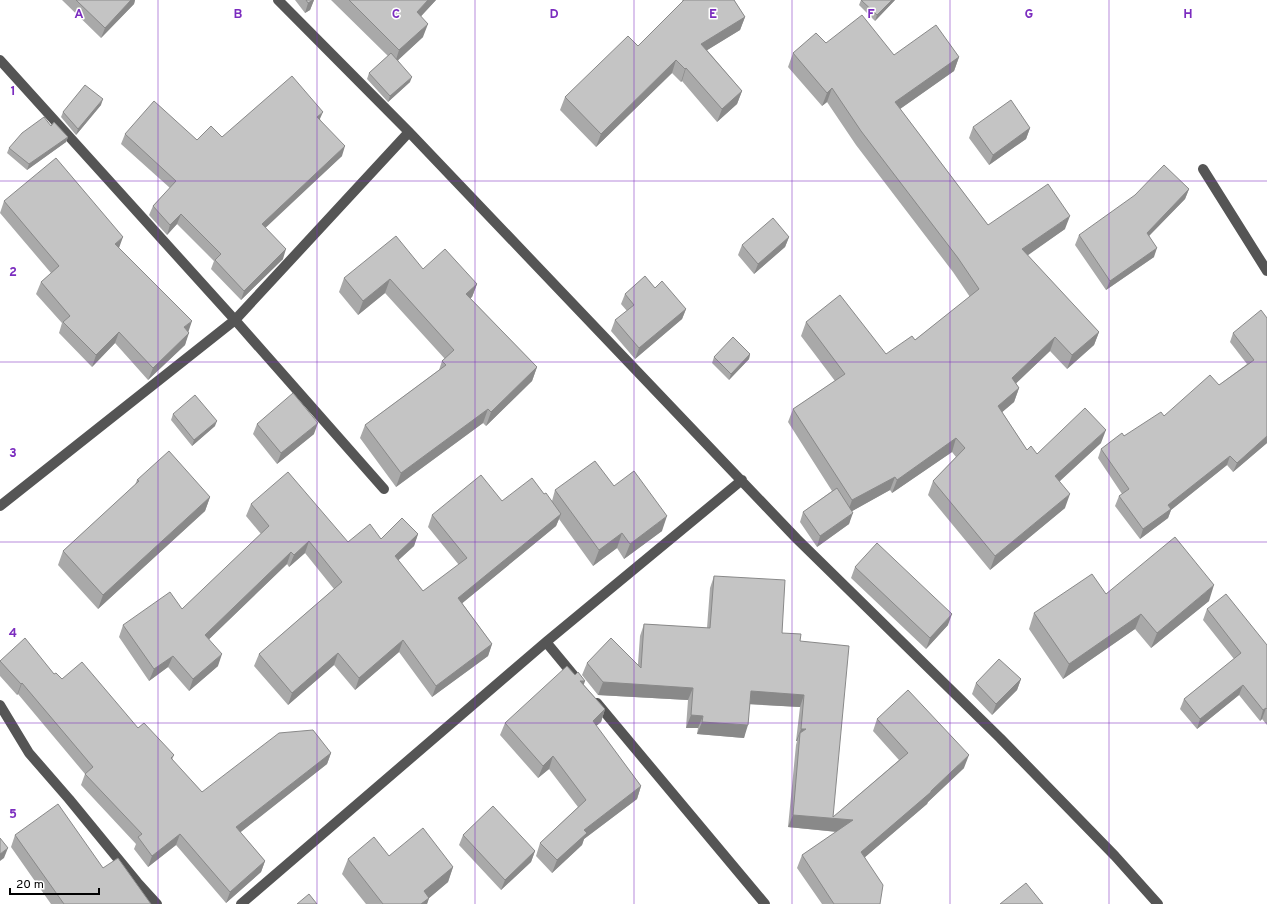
<svg xmlns="http://www.w3.org/2000/svg" width="1267" height="904" viewBox="0 0 1267 904" font-family="Overpass,sans-serif">
  <style>
    .lines { fill: none; stroke-linecap: round; stroke-linejoin: round }
    .minor { stroke: #555; stroke-width: 10 }
    .wall { fill: #a9a9a9 }
    .shaded-wall { fill: #898989 }
    .building { fill: #c4c4c4; stroke: #898989 }
    .grid { fill: none; stroke: #7b2cbf; stroke-width: 1; stroke-opacity: 0.55 }
    .grid-label { font-size: 13px; text-anchor: middle; font-weight: bold; fill: #7b2cbf; stroke: #fff; stroke-width: 3; stroke-linejoin: round; paint-order: stroke }
  </style>
  <rect width="100%" height="100%" fill="#fff"/>
  <g class="lines">
    <path class="minor" d="M278 0 409 132 797 539 1000 738 1115 856 1158 904
      M0 60 235 320 384 489
      M1203 169 1267 271
      M0 506 235 320 409 132
      M546 642 575 677
      M597 703 765 904
      M0 705 29 753 69 799 137 882 157 904
      M241 904 546 642 742 480"/>
  </g>
  <path class="wall" d="M62 0H135L134 4 101 38Z
    M295 0H314L310 10 305 13Z
    M331 0H436L421 16 423 37 398 60 410 82 388 102 367 79 369 73 388 56Z
    M682 0H734L745 17 740 30 707 50 742 91 737 104 717 122 682 81 681 82 672 73 596 147 560 110 565 97 638 46 683 2Z
    M861 0H895L875 21 859 5Z
    M826 43 894 55 959 57 954 71 900 109 988 225 1065 229 1027 255 1099 332 1094 345 1067 369 1050 351 1016 383 1019 388 1014 402 1002 412 1027 450 1037 454 1101 443 1059 482 1065 508 990 570 928 495 933 481 956 457 952 452 892 493 890 490 852 511 849 524 817 547 800 522 803 512 832 491 788 422 793 409 835 381 801 336 806 322 886 354 915 340 970 297 953 272 856 145 827 102 822 106 788 67 793 53Z
    M101 105 76 135 61 117 63 112Z
    M320 119 342 156 265 227 283 259 241 300 211 269 214 261 177 224 167 235 149 215 153 206 170 188 121 144 125 134 197 140 222 137Z
    M973 127 1030 128 1026 139 989 165 969 138Z
    M68 137 66 142 27 170 7 153 9 148Z
    M1189 189 1185 199 1149 236 1154 257 1106 290 1075 245 1079 235Z
    M4 201 119 248 188 332 185 345 148 380 115 343 92 367 59 333 62 323 36 294 41 282 51 273 0 213Z
    M789 237 785 247 754 274 738 255 742 245Z
    M423 269 477 284 472 297 470 298 537 367 532 381 486 426 483 423 396 487 360 438 365 425 439 370 442 361 445 359 385 293 358 315 339 292 344 278Z
    M655 288 686 309 682 319 635 359 611 331 615 320 627 311 621 304 625 294Z
    M1267 318V443L1233 472 1227 465 1171 510 1168 518 1140 539 1115 506 1119 496 1122 494 1098 458 1101 449 1124 436 1164 416 1219 385 1247 364 1230 342 1233 333Z
    M750 354 749 359 729 380 712 363 714 357Z
    M173 414 215 426 192 446 171 420Z
    M257 424 314 434 277 464 253 434Z
    M137 480 210 497 205 511 98 609 58 565 63 551 135 485Z
    M614 486 662 531 624 559 617 548 593 566 559 519 556 526 462 603 492 644 488 656 432 697 399 652 355 690 334 665 288 705 254 666 259 654 334 589 305 553 289 567 287 564 209 639 218 666 189 691 168 667 149 681 119 637 123 625 182 609 261 534 246 516 251 504 348 542 418 534 414 546 398 560 423 591 459 565 428 527 432 515 502 501 544 494 552 501 555 490Z
    M855 567 948 625 926 649 851 578Z
    M714 576 782 633 800 641 833 817 899 760 873 731 877 719 964 768 928 802 927 804 865 857 880 904H822L797 868 802 855 837 832 788 827 796 745 797 741H796L800 707 750 704 744 738 697 734 698 728H686L688 700 598 695 582 675 587 663 638 664 640 636 644 624 707 628 710 588Z
    M1106 594 1209 601 1151 648 1135 629 1063 679 1029 629 1034 613Z
    M1207 609 1267 645V725L1262 719 1260 721 1239 695 1197 729 1180 709 1184 699 1234 659 1203 620Z
    M0 661 54 674 138 728 174 755 172 760 202 792 331 753 327 764 240 832 265 861 261 872 226 903 176 845 148 867 134 849 136 844 81 785 85 774 18 694 17 695 0 676Z
    M1021 679 1017 690 992 715 972 694 976 683Z
    M584 685 605 709 601 722 596 726 641 786 637 799 584 839 582 845 552 873 536 856 540 843 578 807 549 769 538 778 500 735 505 723Z
    M15 835 103 868 151 904H51L11 847Z
    M463 835 535 851 531 862 501 890 459 845Z
    M389 856 453 867 448 882 429 898 427 904H366L342 874 348 859Z"/>
  <path class="shaded-wall" d="M131 0H135L134 4 101 38 105 28Z
    M313 0H314L310 10 305 13 308 3Z
    M428 0H436L413 25 417 12Z
    M892 0H895L875 21 877 15Z
    M745 17 740 30 696 57 701 44Z
    M428 24 423 37 395 63 399 50Z
    M959 57 954 71 890 116 895 102Z
    M676 60 672 73 596 147 601 134Z
    M686 68 682 81 681 82 685 69Z
    M412 77 410 82 388 102 390 96Z
    M832 88 827 102 822 106 827 93Z
    M742 91 737 104 717 122 722 109Z
    M103 99 101 105 76 135 78 129Z
    M323 112 319 121 317 117Z
    M1030 128 1026 139 989 165 993 155Z
    M68 137 66 142 27 170 29 164Z
    M345 146 342 156 259 234 262 224Z
    M1189 189 1185 199 1143 242 1147 233Z
    M181 214 177 224 167 235 170 225Z
    M1070 216 1065 229 1017 263 1022 249Z
    M123 237 119 248 115 244Z
    M789 237 785 247 754 274 758 264Z
    M1157 248 1154 257 1106 290 1110 281Z
    M286 249 283 259 241 300 244 291Z
    M390 279 385 293 358 315 363 301Z
    M477 284 472 297 461 307 466 294Z
    M686 309 682 319 635 359 639 348Z
    M192 321 188 333 184 327Z
    M119 332 115 343 92 367 96 355Z
    M1099 332 1094 345 1067 369 1072 355Z
    M189 333 185 345 148 380 153 368Z
    M1055 337 1050 351 1007 392 1012 378Z
    M750 354 749 359 729 380 731 374Z
    M537 367 532 381 486 426 491 412Z
    M1019 388 1014 402 993 420 998 406Z
    M488 409 483 423 396 487 401 473Z
    M217 421 215 426 192 446 194 440Z
    M318 423 314 434 277 464 281 453Z
    M1106 430 1101 443 1050 490 1055 476Z
    M1267 436V443L1233 472 1237 463Z
    M956 438 952 452 892 493 897 480Z
    M1230 456 1227 465 1171 510 1168 518 1140 539 1143 529 1168 505Z
    M895 477 890 490 847 514 852 500Z
    M1070 494 1065 508 990 570 995 556Z
    M210 497 205 511 98 609 103 595Z
    M853 513 849 524 817 547 820 536Z
    M561 514 556 526 454 610 458 598Z
    M667 516 662 531 624 559 630 544Z
    M622 533 617 548 593 566 599 550Z
    M418 534 414 546 390 568 395 556Z
    M309 541 305 553 289 567 294 555Z
    M291 552 287 564 201 647 205 635Z
    M1214 585 1209 601 1151 648 1157 633Z
    M952 614 948 625 926 649 930 638Z
    M1141 614 1135 629 1063 679 1069 664Z
    M403 640 399 652 355 690 359 678Z
    M492 644 488 656 432 697 436 686Z
    M338 653 334 665 288 705 292 693Z
    M222 654 218 666 189 691 193 679Z
    M173 656 168 667 149 681 154 669Z
    M1021 679 1017 690 992 715 996 704Z
    M580 681H585L581 693Z
    M603 682 693 688 688 700 598 695Z
    M22 683 18 694 17 695 21 684Z
    M1243 685 1239 695 1197 729 1200 719Z
    M751 691 804 695 800 707 746 704Z
    M1266 708 1262 719 1260 721 1263 710Z
    M605 709 601 722 588 733 593 721Z
    M691 715 703 716 698 728H686Z
    M702 722 748 725 744 738 697 734Z
    M801 729H806L800 733 797 741H796Z
    M331 753 327 764 232 839 236 827Z
    M969 755 964 768 928 802 927 804 857 864 861 852 931 791Z
    M553 756 549 769 538 778 543 766Z
    M641 786 637 799 584 839 582 845 552 873 557 860 584 830Z
    M793 815 853 820 849 833 788 827Z
    M180 834 176 845 148 867 152 856Z
    M8 848 4 858 0 861V854Z
    M535 851 531 862 501 890 505 880Z
    M265 861 261 872 226 903 230 892Z
    M453 867 448 882 428 899 429 898 427 904H419L424 891Z"/>
  <path class="building" d="M76 0H131L105 28Z
    M306 0H313L308 3Z
    M349 0H428L417 12 428 24 399 50Z
    M684 0H734L745 17 701 44 742 91 722 109 686 68 685 69 676 60 601 134 565 97 628 36 638 46Z
    M861 0H892L877 15Z
    M862 15 894 55 936 25 959 57 895 102 988 225 1048 184 1070 216 1022 249 1099 332 1072 355 1055 337 1012 378 1019 388 998 406 1027 450 1031 446 1037 454 1085 408 1106 430 1055 476 1070 494 995 556 933 481 965 448 956 438 897 480 895 477 852 500 793 409 845 374 806 322 840 295 886 354 912 336 915 340 979 289 958 258 861 131 832 88 827 93 793 53 816 33 826 43Z
    M391 53 412 77 390 96 369 73Z
    M292 76 323 112 317 117 345 146 262 224 286 249 244 291 215 260 221 254 181 214 170 225 153 206 176 181 125 134 154 101 197 140 211 126 222 137Z
    M85 85 103 99 78 129 63 112Z
    M1011 100 1030 128 993 155 973 127Z
    M44 117 51 126 54 122 68 137 29 164 9 148 22 133Z
    M56 158 123 237 115 244 192 321 184 327 189 333 153 368 119 332 96 355 63 322 70 316 41 282 59 266 4 201Z
    M1164 165 1189 189 1147 233 1157 248 1110 281 1079 235 1135 195Z
    M773 218 789 237 758 264 742 245Z
    M396 236 423 269 445 249 477 284 466 294 537 367 491 412 488 409 401 473 365 425 446 365 442 361 454 350 390 279 363 301 344 278Z
    M645 276 655 288 662 281 686 309 639 348 615 320 634 305 625 294Z
    M1261 310 1267 318V436L1237 463 1230 456 1168 505 1171 509 1143 529 1119 496 1129 489 1101 449 1122 433 1124 436 1161 412 1164 416 1210 375 1219 385 1254 360 1233 333Z
    M733 337 750 354 731 374 714 357Z
    M293 393 318 423 281 453 257 424Z
    M195 395 217 421 194 440 173 414Z
    M169 451 210 497 103 595 63 551 139 481 137 480Z
    M595 461 614 486 634 471 667 516 630 544 622 533 599 550 555 490Z
    M288 472 348 542 370 524 381 539 402 518 418 534 395 556 423 591 467 558 432 515 481 475 502 501 532 478 544 494 546 493 561 514 458 598 492 644 436 686 403 640 359 678 338 653 292 693 259 654 342 582 309 541 294 555 291 552 205 635 222 654 193 679 173 656 154 669 123 625 170 592 182 609 269 526 251 504Z
    M837 488 853 513 820 536 803 512Z
    M1175 537 1214 585 1157 633 1141 614 1069 664 1034 613 1092 574 1106 594Z
    M877 543 952 614 930 638 855 567Z
    M714 576 785 580 782 633 801 634 800 641 849 646 833 817 908 753 877 719 908 690 969 755 931 791V792L861 852 883 885 880 904H834L802 855 853 820 793 815 800 733 806 729H801L804 695 751 691 748 725 702 722 703 716 691 715 693 688 603 682 587 663 611 638 641 668 644 624 710 628Z
    M1226 594 1267 645V709L1266 708 1263 710 1243 685 1200 719 1184 699 1241 653 1207 609Z
    M25 638 54 674 56 673 62 679 82 662 138 728 144 723 174 755 171 758 202 792 279 733 313 730 331 753 236 827 265 861 230 892 180 834 152 856 138 837 142 834 85 774 93 767 22 683 21 684 0 661Z
    M999 659 1021 679 996 704 976 683Z
    M567 666 575 675 578 672 585 681H580L605 709 593 721 641 786 584 830 587 833 557 860 540 843 586 800 553 756 543 766 505 723Z
    M58 804 103 868 118 858 151 904H64L15 835Z
    M493 806 535 851 505 880 463 835Z
    M423 828 453 867 424 891 429 898 421 904H383L348 859 374 837 389 856Z
    M0 838 8 848 0 854Z
    M1026 883 1043 904H1000Z
    M309 894 317 904H297Z"/>
  <path class="grid" d="M158 0V904M317 0V904M475 0V904M634 0V904M792 0V904M950 0V904M1109 0V904M0 181H1267M0 362H1267M0 542H1267M0 723H1267"/>
  <g class="grid-label">
    <text x="79" y="18">A</text>
    <text x="238" y="18">B</text>
    <text x="396" y="18">C</text>
    <text x="554" y="18">D</text>
    <text x="713" y="18">E</text>
    <text x="871" y="18">F</text>
    <text x="1029" y="18">G</text>
    <text x="1188" y="18">H</text>
    <text x="13" y="95">1</text>
    <text x="13" y="276">2</text>
    <text x="13" y="457">3</text>
    <text x="13" y="637">4</text>
    <text x="13" y="818">5</text>
  </g>
  <path d="M10 888v6h89v-6" fill="none" stroke="#000000" stroke-width="2"/>
  <text x="16" y="888" font-size="12" fill="#000000" stroke="#ffffff" stroke-width="3" paint-order="stroke">20 m</text>
</svg>
